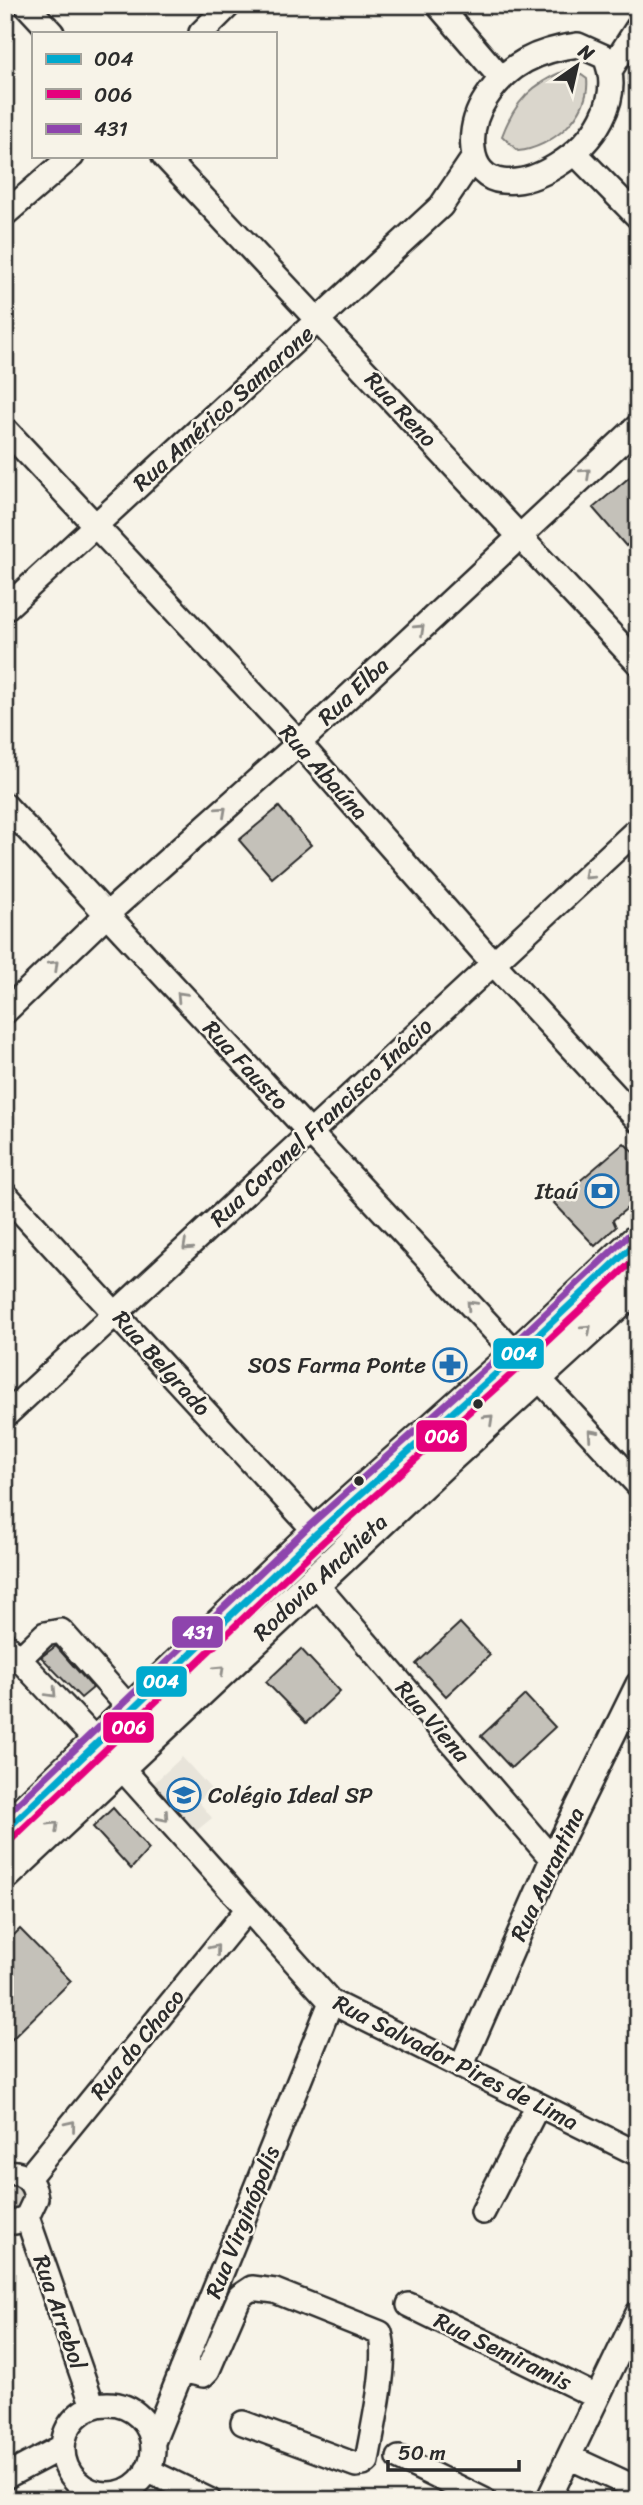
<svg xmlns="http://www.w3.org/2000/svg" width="643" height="2505" viewBox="0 0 643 2505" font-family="Sriracha,sans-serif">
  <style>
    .built { fill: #e8e4da }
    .green { fill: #dad6cc; stroke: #82807c; stroke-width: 2 }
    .building { fill: #c4c1b9; stroke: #2b2b2b; stroke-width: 2 }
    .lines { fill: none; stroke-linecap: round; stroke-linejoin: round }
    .minor-casing { stroke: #2b2b2b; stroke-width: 28 }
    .highway-casing { stroke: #2b2b2b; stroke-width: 38 }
    .minor { stroke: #f7f3e8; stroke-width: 23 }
    .highway { stroke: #f7f3e8; stroke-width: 33 }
    .bus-1-casing { stroke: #f7f3e8; stroke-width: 12 }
    .bus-2-casing { stroke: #f7f3e8; stroke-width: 12 }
    .bus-3-casing { stroke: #f7f3e8; stroke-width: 12 }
    .bus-1 { stroke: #00a9ce; stroke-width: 7 }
    .bus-2 { stroke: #e5007d; stroke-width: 7 }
    .bus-3 { stroke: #8e44ad; stroke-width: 7 }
    .oneway { stroke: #918f8a }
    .bus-dot { fill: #2b2b2b; stroke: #f7f3e8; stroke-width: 2.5 }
    .labels { text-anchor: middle; stroke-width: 5; stroke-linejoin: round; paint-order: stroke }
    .street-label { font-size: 23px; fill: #2b2b2b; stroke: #f7f3e8 }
    .poi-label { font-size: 23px; fill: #2b2b2b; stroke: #f7f3e8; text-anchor: end }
    .line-badge { stroke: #f7f3e8; stroke-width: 2.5 }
    .badge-label { font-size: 19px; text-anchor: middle; font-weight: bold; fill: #fff }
  </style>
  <rect width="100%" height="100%" fill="#f7f3e8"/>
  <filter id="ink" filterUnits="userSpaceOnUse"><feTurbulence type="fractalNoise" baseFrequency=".0143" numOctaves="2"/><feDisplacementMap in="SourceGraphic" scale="14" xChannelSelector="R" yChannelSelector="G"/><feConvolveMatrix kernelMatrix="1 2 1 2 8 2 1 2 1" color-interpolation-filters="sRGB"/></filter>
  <g filter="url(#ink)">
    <path class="built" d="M182 1757 211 1789 198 1801 212 1818 196 1831 153 1784Z"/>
    <path class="green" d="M566 70 576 71 587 79C591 115 551 148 518 151L502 136C515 101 532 84 566 70Z
      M13 2182 27 2193 19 2209 5 2208V2184Z"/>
    <path class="building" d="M638 470V536L626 546 593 508Z
      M279 807 311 845 272 878 239 840Z
      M624 1143 638 1157V1199L613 1220 616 1227 595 1246 554 1203Z
      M460 1623 490 1655 446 1696 416 1664Z
      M56 1646 93 1688 81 1698 41 1657Z
      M301 1649 340 1691 306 1723 266 1682Z
      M525 1695 555 1727 511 1768 481 1736Z
      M113 1808 149 1849 131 1869 93 1827Z
      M20 1929 71 1981 5 2046V1944Z"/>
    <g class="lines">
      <defs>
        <path id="minor" d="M26 5 52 33
          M438 5 500 77
          M201 33 229 5
          M578 45 605 57C643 142 482 231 473 149 471 131 476 113 486 98 508 64 538 50 578 45Z
          M611 69 638 27
          M576 154 638 217
          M164 156 638 663
          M5 214 72 156
          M5 429 299 743 493 963 638 1120
          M5 609 441 206 474 157
          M5 805 638 1485
          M5 1012 106 915 299 743 638 426
          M5 1194 317 1533
          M5 1416 638 829
          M314 1582 552 1859
          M5 1644 119 1765 331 2002 638 2154
          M19 1659 45 1634 61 1631 131 1710
          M461 2067 552 1859 638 1684
          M5 2173C23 2170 34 2181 36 2198L27 2217 15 2222 5 2221
          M28 2178 246 1911
          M483 2212 538 2105
          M27 2217 93 2406
          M409 2305 597 2397
          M182 2370 203 2375 208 2370 240 2296 252 2288 275 2291 380 2333C389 2360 372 2431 367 2461L363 2464 356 2465 243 2423
          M63 2449a45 45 0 1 1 90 0a45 45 0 1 1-90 0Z
          M153 2442 331 2002
          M569 2457 638 2489
          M399 2458 484 2500
          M147 2470 209 2500
          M5 2477 62 2447
          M548 2500 638 2313"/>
        <path id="highway" d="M5 1831 317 1533 517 1355 638 1241
          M5 1873 441 1463 638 1283"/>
      </defs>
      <use href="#minor" class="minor-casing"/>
      <use href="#highway" class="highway-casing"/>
      <use href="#minor" class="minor"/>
      <use href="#highway" class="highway"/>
      <defs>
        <path id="bus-1" d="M5 1831 317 1533 517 1355 638 1241"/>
        <path id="bus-2" d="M12 1839 324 1541 524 1363 638 1256"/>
        <path id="bus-3" d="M5 1816 310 1525 510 1347 631 1233"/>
      </defs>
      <use href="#bus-1" class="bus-1-casing"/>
      <use href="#bus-2" class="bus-2-casing"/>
      <use href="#bus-3" class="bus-3-casing"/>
      <use href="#bus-1" class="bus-1"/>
      <use href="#bus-2" class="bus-2"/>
      <use href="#bus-3" class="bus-3"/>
    </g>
    <defs><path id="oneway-chevron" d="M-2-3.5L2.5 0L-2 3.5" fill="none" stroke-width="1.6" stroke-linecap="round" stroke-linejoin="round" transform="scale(1.75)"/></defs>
    <g class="oneway">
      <use href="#oneway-chevron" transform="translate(586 473) rotate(-43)"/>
      <use href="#oneway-chevron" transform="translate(420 629) rotate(-43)"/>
      <use href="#oneway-chevron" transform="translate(222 811) rotate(-42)"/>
      <use href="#oneway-chevron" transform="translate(588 875) rotate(137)"/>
      <use href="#oneway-chevron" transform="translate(54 965) rotate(-44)"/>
      <use href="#oneway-chevron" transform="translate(181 996) rotate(-133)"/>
      <use href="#oneway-chevron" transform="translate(187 1246) rotate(137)"/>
      <use href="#oneway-chevron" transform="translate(471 1305) rotate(-133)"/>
      <use href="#oneway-chevron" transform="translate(587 1329) rotate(-42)"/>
      <use href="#oneway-chevron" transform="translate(489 1419) rotate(-43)"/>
      <use href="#oneway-chevron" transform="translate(592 1434) rotate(-132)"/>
      <use href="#oneway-chevron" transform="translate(220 1670) rotate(-43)"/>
      <use href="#oneway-chevron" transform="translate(52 1693) rotate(47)"/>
      <use href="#oneway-chevron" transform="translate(164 1817) rotate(49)"/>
      <use href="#oneway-chevron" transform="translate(54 1826) rotate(-44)"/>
      <use href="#oneway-chevron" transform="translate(215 1949) rotate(-51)"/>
      <use href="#oneway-chevron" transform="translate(71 2125) rotate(-51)"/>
    </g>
  </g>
  <defs>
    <symbol id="bank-ring" viewBox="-11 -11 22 22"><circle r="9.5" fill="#f7f3e8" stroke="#1f6fb2" stroke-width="1.5"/><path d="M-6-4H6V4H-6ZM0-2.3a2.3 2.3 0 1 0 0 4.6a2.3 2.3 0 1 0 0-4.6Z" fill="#1f6fb2"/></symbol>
    <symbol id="pharmacy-ring" viewBox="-11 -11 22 22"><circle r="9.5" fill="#f7f3e8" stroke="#1f6fb2" stroke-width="1.5"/><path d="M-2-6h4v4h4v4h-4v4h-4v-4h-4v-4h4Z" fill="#1f6fb2"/></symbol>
    <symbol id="school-ring" viewBox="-11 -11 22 22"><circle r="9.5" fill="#f7f3e8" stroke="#1f6fb2" stroke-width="1.5"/><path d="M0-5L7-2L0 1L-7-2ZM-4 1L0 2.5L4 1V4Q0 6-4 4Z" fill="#1f6fb2"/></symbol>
  </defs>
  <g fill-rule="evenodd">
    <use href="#bank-ring" x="583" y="1172" width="38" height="38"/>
    <use href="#pharmacy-ring" x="431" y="1346" width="38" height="38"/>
    <use href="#school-ring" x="165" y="1776" width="38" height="38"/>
  </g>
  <g class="bus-dot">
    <circle cx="478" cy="1404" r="6"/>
    <circle cx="359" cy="1481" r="6"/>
  </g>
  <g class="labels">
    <g class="street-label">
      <text transform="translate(223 408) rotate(-42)" y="8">Rua Américo Samarone</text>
      <text transform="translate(401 409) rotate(47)" y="8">Rua Reno</text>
      <text transform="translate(353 691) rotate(-43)" y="8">Rua Elba</text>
      <text transform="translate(324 772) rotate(48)" y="8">Rua Abaúna</text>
      <text transform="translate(246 1065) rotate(47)" y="8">Rua Fausto</text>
      <text transform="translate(321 1122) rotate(-43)" y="8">Rua Coronel Francisco Inácio</text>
      <text transform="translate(162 1363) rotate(48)" y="8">Rua Belgrado</text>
      <text transform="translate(320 1577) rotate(-43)" y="8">Rodovia Anchieta</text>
      <text transform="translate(433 1721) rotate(49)" y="8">Rua Viena</text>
      <text transform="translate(547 1874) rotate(-65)" y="8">Rua Aurantina</text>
      <text transform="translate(137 2044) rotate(-51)" y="8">Rua do Chaco</text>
      <text transform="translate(456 2062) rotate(27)" y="8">Rua Salvador Pires de Lima</text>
      <text transform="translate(242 2222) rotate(-68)" y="8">Rua Virginópolis</text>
      <text transform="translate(60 2312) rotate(71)" y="8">Rua Arrebol</text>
      <text transform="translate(503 2351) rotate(26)" y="8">Rua Semiramis</text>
    </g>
    <g class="poi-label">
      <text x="578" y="1199">Itaú</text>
      <text x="426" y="1373">SOS Farma Ponte</text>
      <text x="208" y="1803" text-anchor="start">Colégio Ideal SP</text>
    </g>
  </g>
  <g class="line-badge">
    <rect x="492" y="1337" width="53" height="33" rx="7" fill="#00a9ce"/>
    <rect x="415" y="1419" width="53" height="34" rx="7" fill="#e5007d"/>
    <rect x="171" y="1615" width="53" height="34" rx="7" fill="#8e44ad"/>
    <rect x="135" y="1665" width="53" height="33" rx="7" fill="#00a9ce"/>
    <rect x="102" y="1711" width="53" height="33" rx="7" fill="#e5007d"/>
  </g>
  <g class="badge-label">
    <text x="519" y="1360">004</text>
    <text x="442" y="1443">006</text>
    <text x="198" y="1639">431</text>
    <text x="161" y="1688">004</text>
    <text x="129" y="1734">006</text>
  </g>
  <rect width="643" height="2505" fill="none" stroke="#f7f3e8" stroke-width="28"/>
  <rect x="14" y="14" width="615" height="2477" fill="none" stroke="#2b2b2b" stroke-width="2.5" filter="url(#ink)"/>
  <rect x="32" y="32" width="245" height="126" fill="#f7f3e8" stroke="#a5a39c" stroke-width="2"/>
  <rect x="46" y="54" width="35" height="10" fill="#00a9ce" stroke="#a5a39c" stroke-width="2"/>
  <text x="94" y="66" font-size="21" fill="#2b2b2b">004</text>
  <rect x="46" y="89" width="35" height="10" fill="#e5007d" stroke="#a5a39c" stroke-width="2"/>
  <text x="94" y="102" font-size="21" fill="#2b2b2b">006</text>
  <rect x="46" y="124" width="35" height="10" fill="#8e44ad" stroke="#a5a39c" stroke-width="2"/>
  <text x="94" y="136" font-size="21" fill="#2b2b2b">431</text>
  <g transform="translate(577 66) rotate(34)" stroke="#f7f3e8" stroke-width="5" paint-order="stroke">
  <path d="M0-5L12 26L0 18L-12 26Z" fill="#2b2b2b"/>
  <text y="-10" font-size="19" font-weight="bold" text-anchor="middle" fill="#2b2b2b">N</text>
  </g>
  <path d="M388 2460v10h131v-10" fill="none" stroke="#2b2b2b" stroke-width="3.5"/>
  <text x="398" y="2460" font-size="21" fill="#2b2b2b" stroke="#f7f3e8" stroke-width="5" paint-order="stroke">50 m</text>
</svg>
